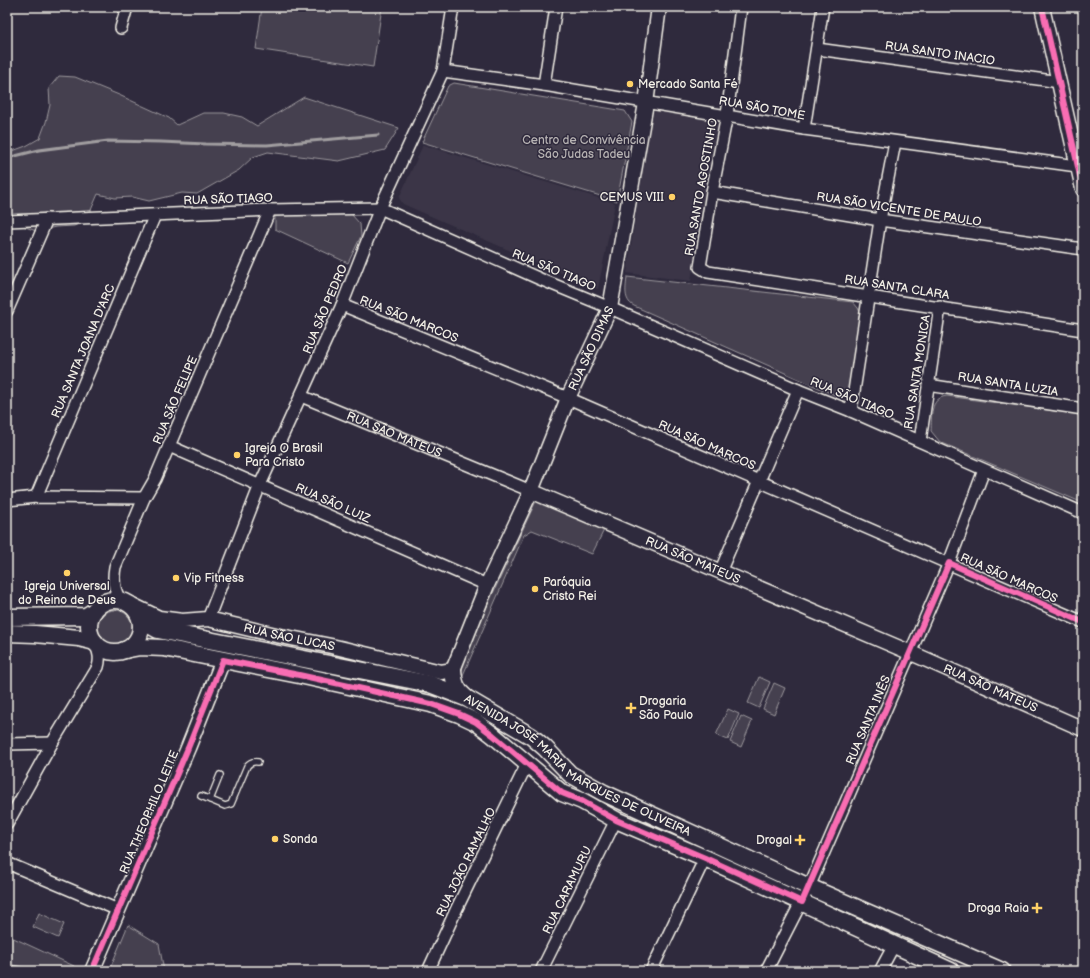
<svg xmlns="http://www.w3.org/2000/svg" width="1090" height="978" viewBox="0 0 1090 978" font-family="'Balsamiq Sans',sans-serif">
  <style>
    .built { fill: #3b3647 }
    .green { fill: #454050; stroke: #9c989c }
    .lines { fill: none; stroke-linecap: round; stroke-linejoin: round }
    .stream { stroke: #a19ea0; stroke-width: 3 }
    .service-casing { stroke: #f4f1e8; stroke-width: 8 }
    .minor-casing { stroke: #f4f1e8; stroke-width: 14 }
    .tertiary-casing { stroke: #f4f1e8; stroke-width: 17 }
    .secondary-casing { stroke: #f4f1e8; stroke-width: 19 }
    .service { stroke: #2f2a3d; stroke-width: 5.5 }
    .minor { stroke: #2f2a3d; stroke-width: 11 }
    .tertiary { stroke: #2f2a3d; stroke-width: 14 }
    .secondary { stroke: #2f2a3d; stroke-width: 16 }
    .cycleway-casing { stroke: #2f2a3d; stroke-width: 8 }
    .cycleway { stroke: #f96db3; stroke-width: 6 }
    .poi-dot { fill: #ffd166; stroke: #2f2a3d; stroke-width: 1.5 }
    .labels { text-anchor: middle; stroke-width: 3; stroke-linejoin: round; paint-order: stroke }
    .street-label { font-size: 12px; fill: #f4f1e8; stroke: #2f2a3d }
    .poi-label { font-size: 12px; fill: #f4f1e8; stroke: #2f2a3d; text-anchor: start }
    .park-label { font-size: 12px; fill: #b7b3b3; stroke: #2f2a3d }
  </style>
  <rect width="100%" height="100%" fill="#2f2a3d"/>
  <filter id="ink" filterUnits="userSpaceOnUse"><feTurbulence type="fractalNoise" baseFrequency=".025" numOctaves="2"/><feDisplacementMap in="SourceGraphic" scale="8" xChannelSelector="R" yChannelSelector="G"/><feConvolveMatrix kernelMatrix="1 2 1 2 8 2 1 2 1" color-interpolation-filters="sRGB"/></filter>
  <g filter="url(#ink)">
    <path class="built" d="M654 111 717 120 691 281 627 273 650 118Z
      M423 145 615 203 598 289 403 204 399 198Z"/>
    <path class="green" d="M262 7H382L373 67 256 49Z
      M59 76 75 77 119 95 169 118 177 125 203 113H224L242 117 257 126 304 97 399 128 385 150 339 161 268 152 253 157 239 170 197 194 182 193 149 201 132 197 115 198 98 194 91 210 92 218 74 226 56 227 36 231 7 220V153L26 146 40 138 46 122 50 105 49 88Z
      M454 83 625 111 632 122 617 201 422 142 448 86Z
      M351 214 360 224 361 236 348 263 275 229V215Z
      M627 277 853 302 858 308 860 312 849 389 844 394 837 396 634 306C623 300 626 288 627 277Z
      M947 396 1083 415V503L940 442 931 431C932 417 929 398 947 396Z
      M536 501 604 530 592 554 532 530 524 535 460 682 454 677Z
      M98 627a17 17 0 1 1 34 0a17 17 0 1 1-34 0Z
      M759 677 770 682 759 708 748 703Z
      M774 683 785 688 774 714 763 709Z
      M728 709 739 714 728 740 716 735Z
      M741 716 752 721 741 747 730 742Z
      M39 913 64 924 58 938 33 927Z
      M128 925 159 944 164 971H109Z
      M7 935 74 966 75 971H7Z"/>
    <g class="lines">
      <path class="stream" d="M7 158 39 150 108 141 161 142 206 144 267 145 378 135
        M7 965 37 971"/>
      <defs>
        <path id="service" d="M201 796 225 806 231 804 247 766C250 762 253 761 258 762
          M210 800 220 775"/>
        <g id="minor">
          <path d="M741 7 727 115 712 192 700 267 708 272 1083 330"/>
          <path d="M121 28 127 7"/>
          <path d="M817 49 1060 82"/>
          <path d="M443 71 544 85 804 129 1077 166"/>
          <path d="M544 85 556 7"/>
          <path d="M804 129 823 7"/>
          <path d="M712 192 880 220 1083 249"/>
          <path d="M7 221 270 210 380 208 540 279 610 308 798 390 851 411 1083 513"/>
          <path d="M342 305 568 398 1083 622"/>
          <path d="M7 311 47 219"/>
          <path d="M928 385 1083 409"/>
          <path id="s1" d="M301 396 531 491"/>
          <path d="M851 411 880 220 895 142"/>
          <path d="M920 441 940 307"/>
          <path d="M169 446 487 585"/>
          <path d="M36 497 155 215"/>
          <path d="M7 500 36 497 144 498"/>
          <path d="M720 572 798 390"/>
          <path d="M120 600C114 590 113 578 115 567L144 498 155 479 169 446 270 210"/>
          <path d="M208 619 260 485 342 305 380 208 443 71 453 7"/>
          <path d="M7 744 52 743"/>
          <path d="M7 824 52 743 98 667C101 657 98 651 95 642"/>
          <path d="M7 863 118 910"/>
          <path d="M428 971 457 908 527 764"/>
          <path d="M541 971 616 820"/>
          <path d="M651 971 705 858"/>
          <path d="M766 971 809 887 949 563 984 470"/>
          <path d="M880 971 894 945"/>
        </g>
        <g id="tertiary">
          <path d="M1042 7 1083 189"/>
          <path id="s2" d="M531 491 909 652 1083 729"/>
          <path id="s3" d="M128 603 159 618 182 621 208 619 276 635 331 646 441 672 453 670 487 585 531 491 568 398 610 308 646 103 659 7"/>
          <path d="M92 971 188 748 223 660"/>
        </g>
        <g id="secondary">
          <circle cx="115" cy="626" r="26"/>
          <path id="s4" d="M138 613 147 624 158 630 430 684 466 698 531 736 545 748 570 774 604 793 809 887 1002 971"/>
          <path d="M7 617 86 616 94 611"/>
          <path d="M7 633 35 634 79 638 95 642"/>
          <path d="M124 650 140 647 164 648 299 675 431 704 459 714 476 722 493 735 562 793 582 801 616 820 705 858 951 971"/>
          <path d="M453 670C454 682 456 690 466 698"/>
        </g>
      </defs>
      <use href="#service" class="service-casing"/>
      <use href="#minor" class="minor-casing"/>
      <use href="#tertiary" class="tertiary-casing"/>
      <use href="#secondary" class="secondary-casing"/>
      <use href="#service" class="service"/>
      <use href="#minor" class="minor"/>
      <use href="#tertiary" class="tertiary"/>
      <use href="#secondary" class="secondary"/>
      <defs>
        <path id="cycleway" d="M1042 7 1083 189
          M92 971 188 748 223 660 299 675 431 704 459 714 476 722 493 735 562 793 582 801 616 820 705 858 802 902 949 563 1083 622"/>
      </defs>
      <use href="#cycleway" class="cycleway-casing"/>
      <use href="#cycleway" class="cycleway"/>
    </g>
  </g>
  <g class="poi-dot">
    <circle cx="630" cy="84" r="4"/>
    <circle cx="672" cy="197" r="4"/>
    <circle cx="237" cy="455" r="4"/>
    <circle cx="67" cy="573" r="4"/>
    <circle cx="176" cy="578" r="4"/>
    <circle cx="535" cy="589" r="4"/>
    <path d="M629 702h4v4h4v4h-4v4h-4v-4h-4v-4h4z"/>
    <circle cx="275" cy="839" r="4"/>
    <path d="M798 834h4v4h4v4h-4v4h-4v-4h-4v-4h4z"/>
    <path d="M1035 902h4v4h4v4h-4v4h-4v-4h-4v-4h4z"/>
  </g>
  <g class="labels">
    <g class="street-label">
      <text transform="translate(940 53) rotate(8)" y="4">RUA SANTO INACIO</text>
      <text transform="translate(762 108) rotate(10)" y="4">RUA SÃO TOME</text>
      <text transform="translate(701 187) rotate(-80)" y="4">RUA SANTO AGOSTINHO</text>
      <text transform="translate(228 199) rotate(-2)" y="4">RUA SÃO TIAGO</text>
      <text transform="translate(899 209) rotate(9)" y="4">RUA SÃO VICENTE DE PAULO</text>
      <text transform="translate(554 270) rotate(23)" y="4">RUA SÃO TIAGO</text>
      <text transform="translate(897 287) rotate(9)" y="4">RUA SANTA CLARA</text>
      <text transform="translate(325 309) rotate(-67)" y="4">RUA SÃO PEDRO</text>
      <text transform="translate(409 319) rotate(22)" y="4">RUA SÃO MARCOS</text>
      <text dy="4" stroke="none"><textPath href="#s3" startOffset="685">RUA SÃO DIMAS</textPath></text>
      <text transform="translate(83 351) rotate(-67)" y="4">RUA SANTA JOANA D'ARC</text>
      <text transform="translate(917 372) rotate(-81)" y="4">RUA SANTA MONICA</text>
      <text transform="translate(1008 384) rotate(9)" y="4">RUA SANTA LUZIA</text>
      <text transform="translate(852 398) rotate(23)" y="4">RUA SÃO TIAGO</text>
      <text transform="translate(175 400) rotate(-67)" y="4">RUA SÃO FELIPE</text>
      <text dy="4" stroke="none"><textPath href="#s1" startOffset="101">RUA SÃO MATEUS</textPath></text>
      <text transform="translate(707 445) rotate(24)" y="4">RUA SÃO MARCOS</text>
      <text transform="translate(333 503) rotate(24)" y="4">RUA SÃO LUIZ</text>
      <text dy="4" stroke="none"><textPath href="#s2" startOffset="176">RUA SÃO MATEUS</textPath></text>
      <text transform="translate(1009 578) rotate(24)" y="4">RUA SÃO MARCOS</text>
      <text dy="4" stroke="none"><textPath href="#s3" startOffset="167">RUA SÃO LUCAS</textPath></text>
      <text dy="4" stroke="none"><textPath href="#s2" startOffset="500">RUA SÃO MATEUS</textPath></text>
      <text transform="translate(868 720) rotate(-67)" y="4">RUA SANTA INÊS</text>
      <text dy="4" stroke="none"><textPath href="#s4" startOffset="474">AVENIDA JOSÉ MARIA MARQUES DE OLIVEIRA</textPath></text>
      <text transform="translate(149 812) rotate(-67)" y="4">RUA THEOPHILO LEITE</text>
      <text transform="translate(466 862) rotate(-64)" y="4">RUA JOÃO RAMALHO</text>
      <text transform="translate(567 890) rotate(-64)" y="4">RUA CARAMURU</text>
    </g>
    <g class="poi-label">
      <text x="638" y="88">Mercado Santa Fé</text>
      <text x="664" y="201" text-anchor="end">CEMUS VIII</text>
      <text x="245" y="452">Igreja O Brasil<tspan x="245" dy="14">Para Cristo</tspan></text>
      <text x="184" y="582">Vip Fitness</text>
      <text x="543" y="586">Paróquia<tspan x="543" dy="14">Cristo Rei</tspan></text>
      <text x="67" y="590" text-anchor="middle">Igreja Universal<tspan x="67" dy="14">do Reino de Deus</tspan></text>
      <text x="639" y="705">Drogaria<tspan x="639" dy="14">São Paulo</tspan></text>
      <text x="283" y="843">Sonda</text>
      <text x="792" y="844" text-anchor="end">Drogal</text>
      <text x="1029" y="912" text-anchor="end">Droga Raia</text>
    </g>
    <g class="park-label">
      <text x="584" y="144">Centro de Convivência<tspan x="584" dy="14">São Judas Tadeu</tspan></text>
    </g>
  </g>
  <rect width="1090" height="978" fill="none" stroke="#2f2a3d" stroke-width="24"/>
  <rect x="12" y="12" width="1066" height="954" fill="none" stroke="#f4f1e8" stroke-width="1.5" filter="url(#ink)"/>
</svg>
